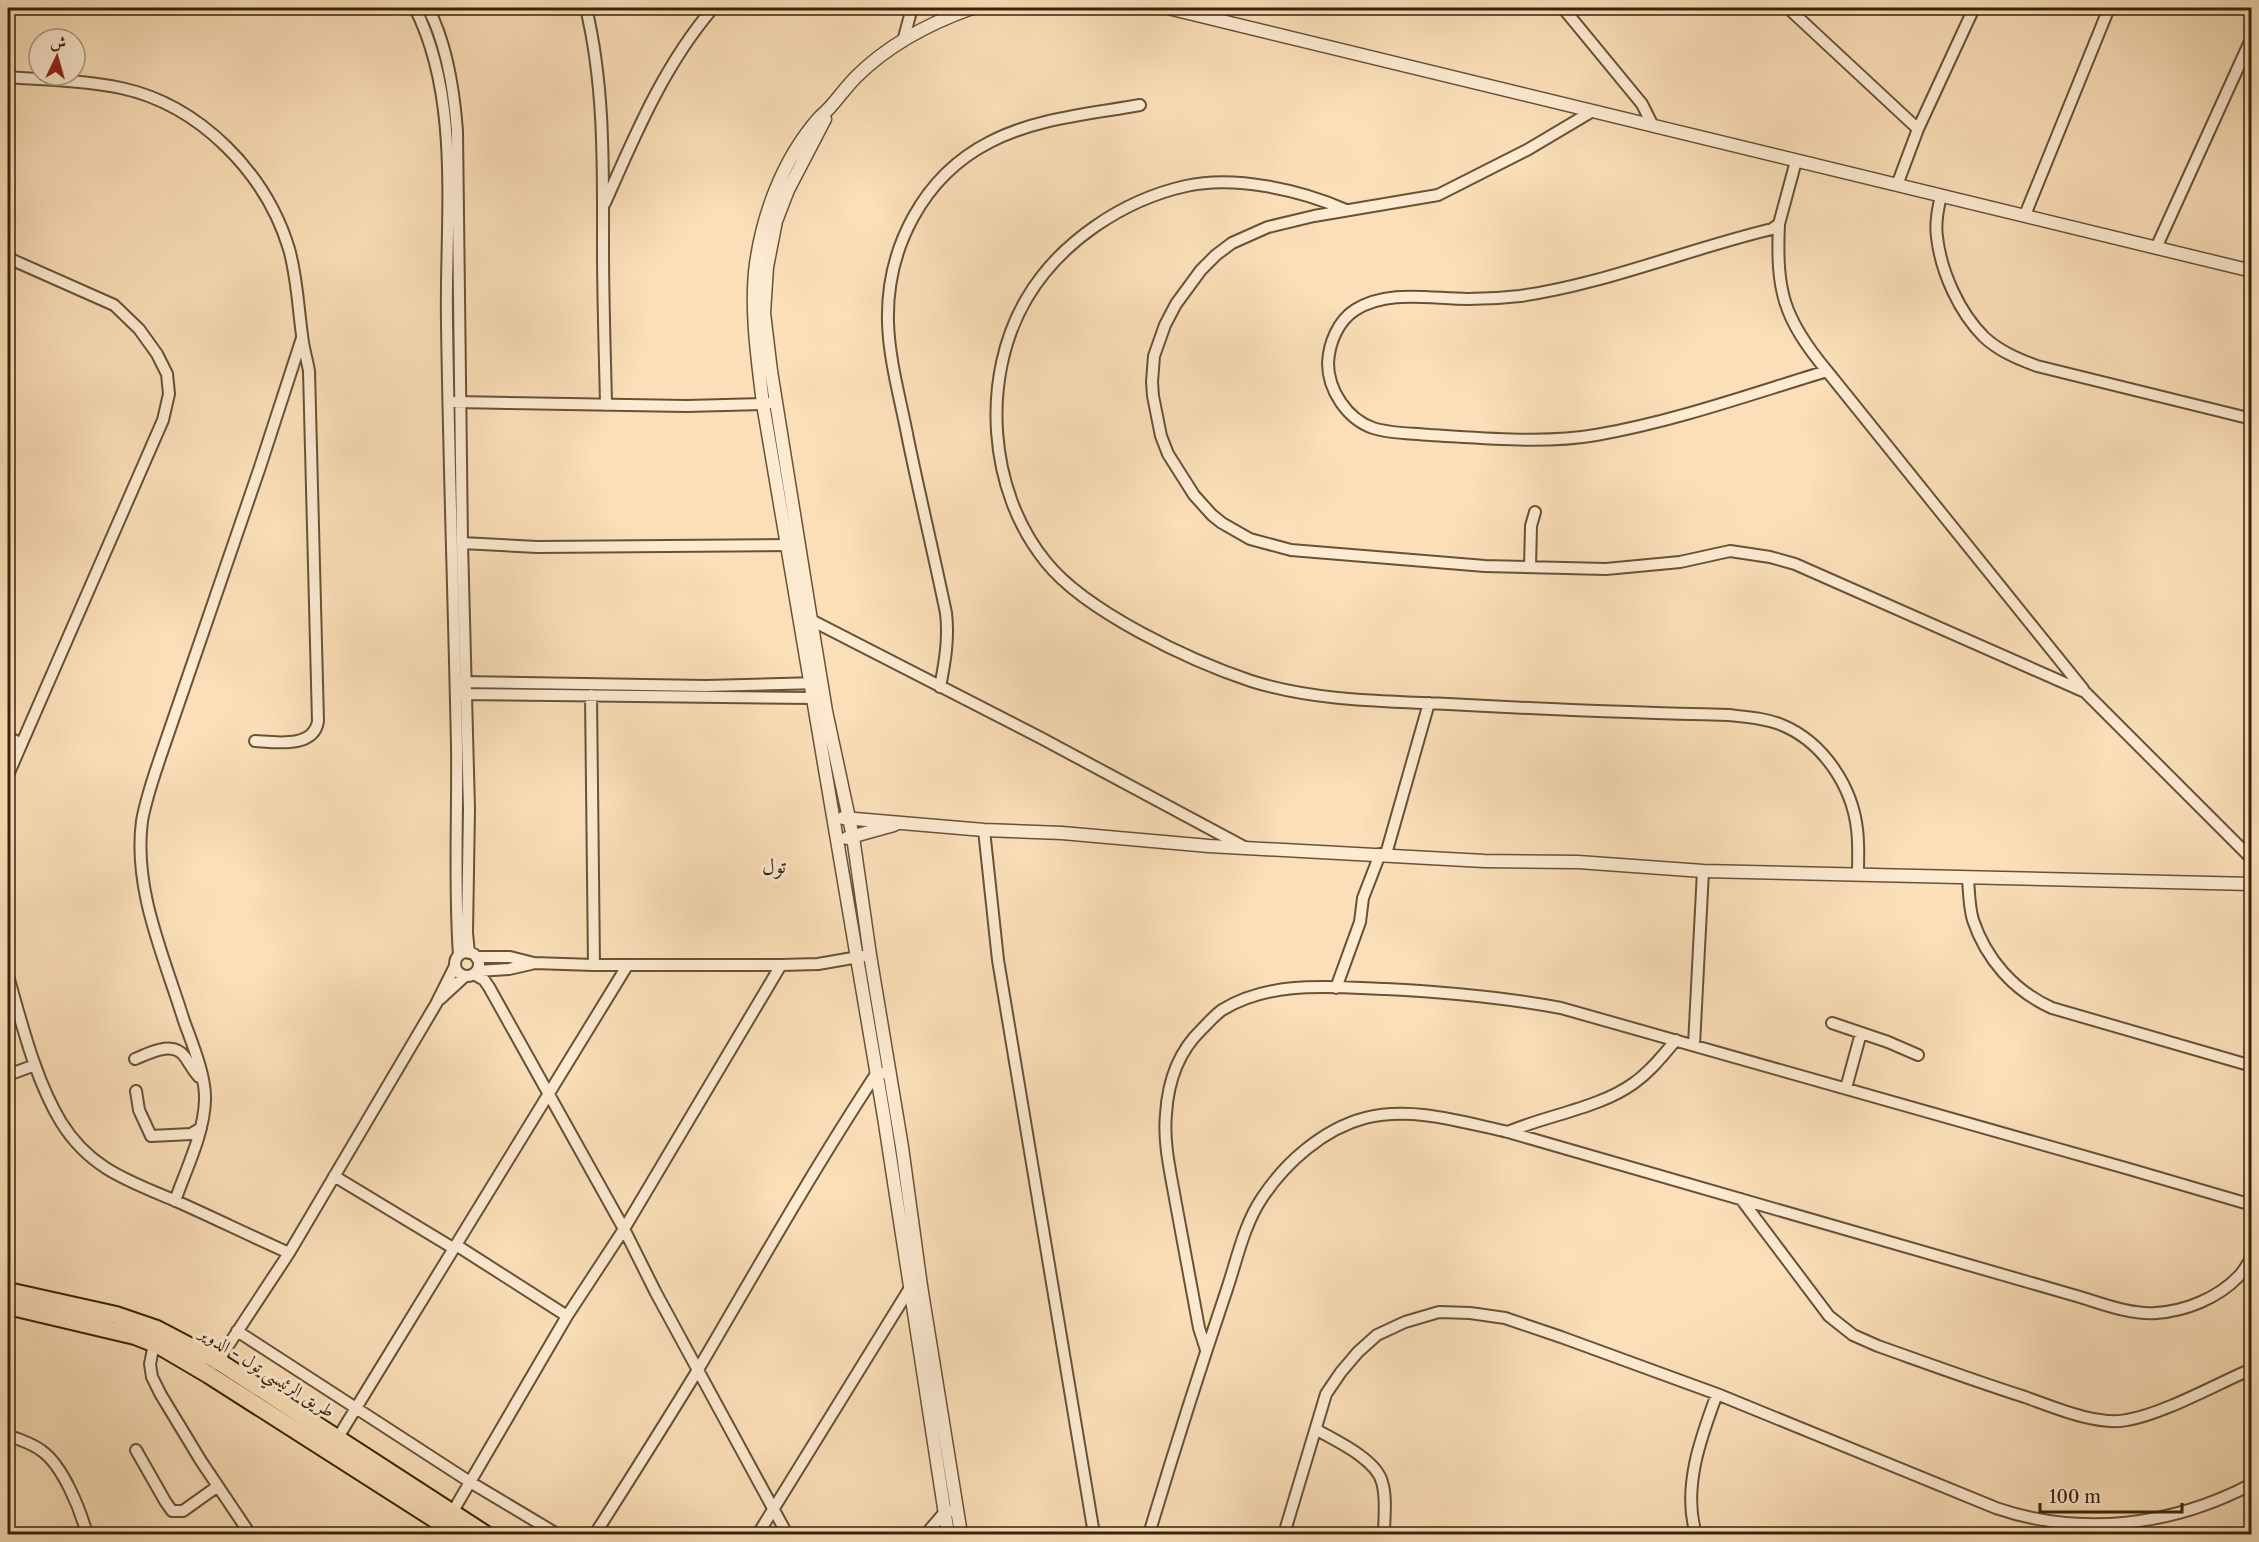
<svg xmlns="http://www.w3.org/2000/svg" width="2259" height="1542" viewBox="0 0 2259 1542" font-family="'Libre Caslon Text',Amiri,serif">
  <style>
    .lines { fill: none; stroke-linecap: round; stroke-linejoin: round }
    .minor-casing { stroke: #685236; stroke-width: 14 }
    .tertiary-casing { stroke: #685236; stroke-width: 15 }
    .primary-casing { stroke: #38230a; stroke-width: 20 }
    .minor { stroke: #fcead1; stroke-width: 10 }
    .tertiary { stroke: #fcead1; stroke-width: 12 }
    .primary { stroke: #fadfb8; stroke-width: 16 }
    .labels { text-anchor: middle; stroke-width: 6; stroke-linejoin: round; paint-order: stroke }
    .street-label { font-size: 18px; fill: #38230a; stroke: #fcead1 }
    .quarter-label { font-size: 21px; fill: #38230a; stroke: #fcead1 }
  </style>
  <rect width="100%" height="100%" fill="#fadfb8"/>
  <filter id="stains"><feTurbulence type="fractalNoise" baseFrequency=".00333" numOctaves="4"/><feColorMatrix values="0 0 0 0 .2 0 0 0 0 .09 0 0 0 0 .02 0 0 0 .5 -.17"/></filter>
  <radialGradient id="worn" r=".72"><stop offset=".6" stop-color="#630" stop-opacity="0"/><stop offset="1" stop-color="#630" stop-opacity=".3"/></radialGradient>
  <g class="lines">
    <defs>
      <path id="minor" d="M415 8C462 101 445 221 447 323 449 464 454 604 457 745 458 815 454 886 459 955
        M428 8C447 44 454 90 457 131L462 543 469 809 467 933 469 953
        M586 8C605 87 603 169 603 249 603 301 605 354 606 405
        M1563 8 1642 104 1653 126
        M1788 8 1918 129
        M903 41 912 8
        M8 77C45 80 84 80 121 88 200 105 266 173 289 249 297 277 298 306 302 335 303 347 307 359 309 371L318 721C314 749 274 742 255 741
        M1591 112 1527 150 1438 195 1314 216 1268 227 1232 243 1216 255 1201 270 1176 304 1165 325 1154 356 1152 382 1153 396 1161 436 1168 454 1194 495 1212 515 1222 523 1250 539 1291 550 1485 566 1606 569 1680 562 1730 551 1770 557 1795 564 2085 692 2252 859
        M1796 161 1779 224 1772 229C1688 249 1605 284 1520 296 1503 298 1485 299 1468 299 1431 299 1388 289 1355 310 1338 321 1329 343 1328 363 1328 390 1347 419 1373 428 1391 434 1412 433 1430 435 1482 438 1545 444 1596 435 1676 421 1751 394 1827 371L2083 689
        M1897 185 1918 129 1974 8
        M1941 195C1938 209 1935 223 1937 237 1941 272 1959 312 1984 337 1999 351 2018 359 2037 366L2252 419
        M605 203C635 135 664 65 713 8
        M1346 210C1301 190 1235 175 1186 186 1123 200 1060 242 1027 298 980 377 988 491 1046 562 1086 612 1191 661 1251 681 1314 701 1382 701 1448 704 1541 709 1635 713 1728 715 1746 717 1765 718 1782 725 1823 742 1852 786 1857 829 1859 844 1858 859 1858 875
        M2025 215 2109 8
        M1779 224C1776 291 1783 318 1827 371
        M2156 248 2252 37
        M8 258 114 305 139 329 157 354 167 374 169 394 163 420 8 775
        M455 402 687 406 763 404 776 402
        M462 543 537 547 795 545
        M1530 567 1531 526 1535 512
        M811 620 1041 738 1246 848
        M459 682 706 686 818 683
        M940 687C945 662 949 638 946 613 934 555 920 497 908 439 901 401 889 361 888 322 886 249 923 176 990 142 1036 118 1090 114 1140 105
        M459 694 813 698
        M591 695 594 965
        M8 737 21 744
        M984 830 998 960 1094 1534
        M1386 854 1429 703
        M1968 878C1969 891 1969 907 1973 920 1986 959 2014 991 2052 1008L2252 1066
        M455 964a12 12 0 1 1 24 0a12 12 0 1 1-24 0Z
        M476 957H510L534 963 594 965H781L818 964 870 955
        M477 971 509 969 531 964
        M474 974 484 980 489 987 624 1229 656 1293 787 1534
        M8 976C22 1024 35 1079 61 1122 90 1169 129 1181 176 1201 214 1218 251 1236 289 1253
        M1336 988 1360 922 1363 898 1380 854
        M440 999 465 976
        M1832 1023 1888 1042 1918 1055
        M1694 1045 1703 871
        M135 1059C150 1053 173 1040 185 1057 190 1064 193 1071 199 1077
        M8 1075 35 1065
        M1846 1088 1861 1033
        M136 1091 139 1110 151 1136 191 1134 201 1128
        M1508 1132C1547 1115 1600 1108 1634 1083 1651 1071 1663 1055 1676 1040
        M334 1176 453 1248
        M1741 1199 1829 1316 1853 1335 1878 1346C1926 1363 1975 1381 2025 1397 2053 1407 2097 1426 2127 1420 2162 1414 2211 1387 2245 1372L2252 1371
        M175 1201C186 1169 204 1134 205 1100 206 1076 192 1043 184 1021 164 956 133 890 142 821 146 798 154 776 161 755L260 467 302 338
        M456 1245 567 1316
        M237 1331 470 1482 557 1534
        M154 1344 150 1364 152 1377 161 1395 201 1461 250 1534
        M1206 1350 1199 1328C1191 1287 1184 1245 1176 1204 1171 1175 1163 1143 1166 1114 1168 1081 1178 1052 1202 1029 1208 1023 1215 1015 1222 1010 1270 980 1331 987 1386 989 1445 992 1502 997 1561 1008L2129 1169 2252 1205
        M216 1364 289 1253 436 1004 455 966
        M1317 1430C1336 1441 1376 1459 1382 1482 1387 1498 1384 1518 1384 1534
        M8 1435C19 1440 32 1443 42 1451 63 1466 80 1509 87 1534
        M337 1439 627 966
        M136 1450 165 1501 172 1511H183L218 1486
        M449 1518 567 1316 624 1229 781 965
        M595 1534C630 1479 665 1424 699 1368 757 1269 813 1170 876 1074L889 1072
        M758 1534 910 1288 914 1287
        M926 1534 944 1513 951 1511
        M1149 1534C1173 1454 1198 1375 1225 1295 1236 1264 1243 1226 1262 1198 1285 1163 1323 1129 1365 1118 1412 1106 1462 1122 1508 1132L2080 1297C2103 1304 2131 1315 2156 1313 2186 1311 2218 1298 2239 1276 2244 1271 2248 1263 2252 1257
        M1284 1534 1326 1394 1341 1372 1358 1352 1377 1335 1405 1322 1439 1312 1470 1313 1505 1318 1561 1337 1717 1394 1996 1508C2081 1537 2172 1526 2252 1484
        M1696 1534C1682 1488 1701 1437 1717 1394"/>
      <path id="tertiary" d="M1168 8 2252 271
        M825 119 788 190 776 221 767 267 764 313 771 371 811 620 826 711 853 837 870 955 902 1147 921 1286 961 1534
        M843 818 984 830 1062 833 1209 846 1484 861 1578 862 1703 871 2252 884
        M847 838 894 825
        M948 1534 884 1117 763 404C758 361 751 316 755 272 761 218 782 160 819 118 823 114 828 110 832 105 840 96 847 86 856 77 888 45 930 23 972 8"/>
      <path id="primary" d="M8 1291 116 1315 157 1329 218 1361 485 1534
        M8 1306 135 1336 158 1345 209 1375 458 1534"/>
    </defs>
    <use href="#minor" class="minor-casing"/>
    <use href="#tertiary" class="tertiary-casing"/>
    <use href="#primary" class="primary-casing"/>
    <use href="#minor" class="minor"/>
    <use href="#tertiary" class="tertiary"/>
    <use href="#primary" class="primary"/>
  </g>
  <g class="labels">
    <g class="street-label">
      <text transform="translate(267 1372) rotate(32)" y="6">طريق الرئيسي تول - الدوير</text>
    </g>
    <g class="quarter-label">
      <text x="774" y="873">تول</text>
    </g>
  </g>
  <rect width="2259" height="1542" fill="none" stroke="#fadfb8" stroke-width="30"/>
  <rect x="9" y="9" width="2241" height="1524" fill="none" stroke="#38230a" stroke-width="3"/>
  <rect x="15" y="15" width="2229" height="1512" fill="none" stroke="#38230a" stroke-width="1.5"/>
  <g transform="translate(57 57) rotate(5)"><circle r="28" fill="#fcead1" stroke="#ae9a81" stroke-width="1.5"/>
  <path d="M0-4.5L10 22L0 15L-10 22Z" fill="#8f2418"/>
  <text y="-9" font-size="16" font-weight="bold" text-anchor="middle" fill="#38230a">ش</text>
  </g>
  <path d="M2040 1503v9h142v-9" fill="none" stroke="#38230a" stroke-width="3"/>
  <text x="2049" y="1503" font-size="18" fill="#38230a" stroke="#fcead1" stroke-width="4.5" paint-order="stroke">100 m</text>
  <rect width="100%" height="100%" filter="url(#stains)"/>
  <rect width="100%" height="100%" fill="url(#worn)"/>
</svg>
